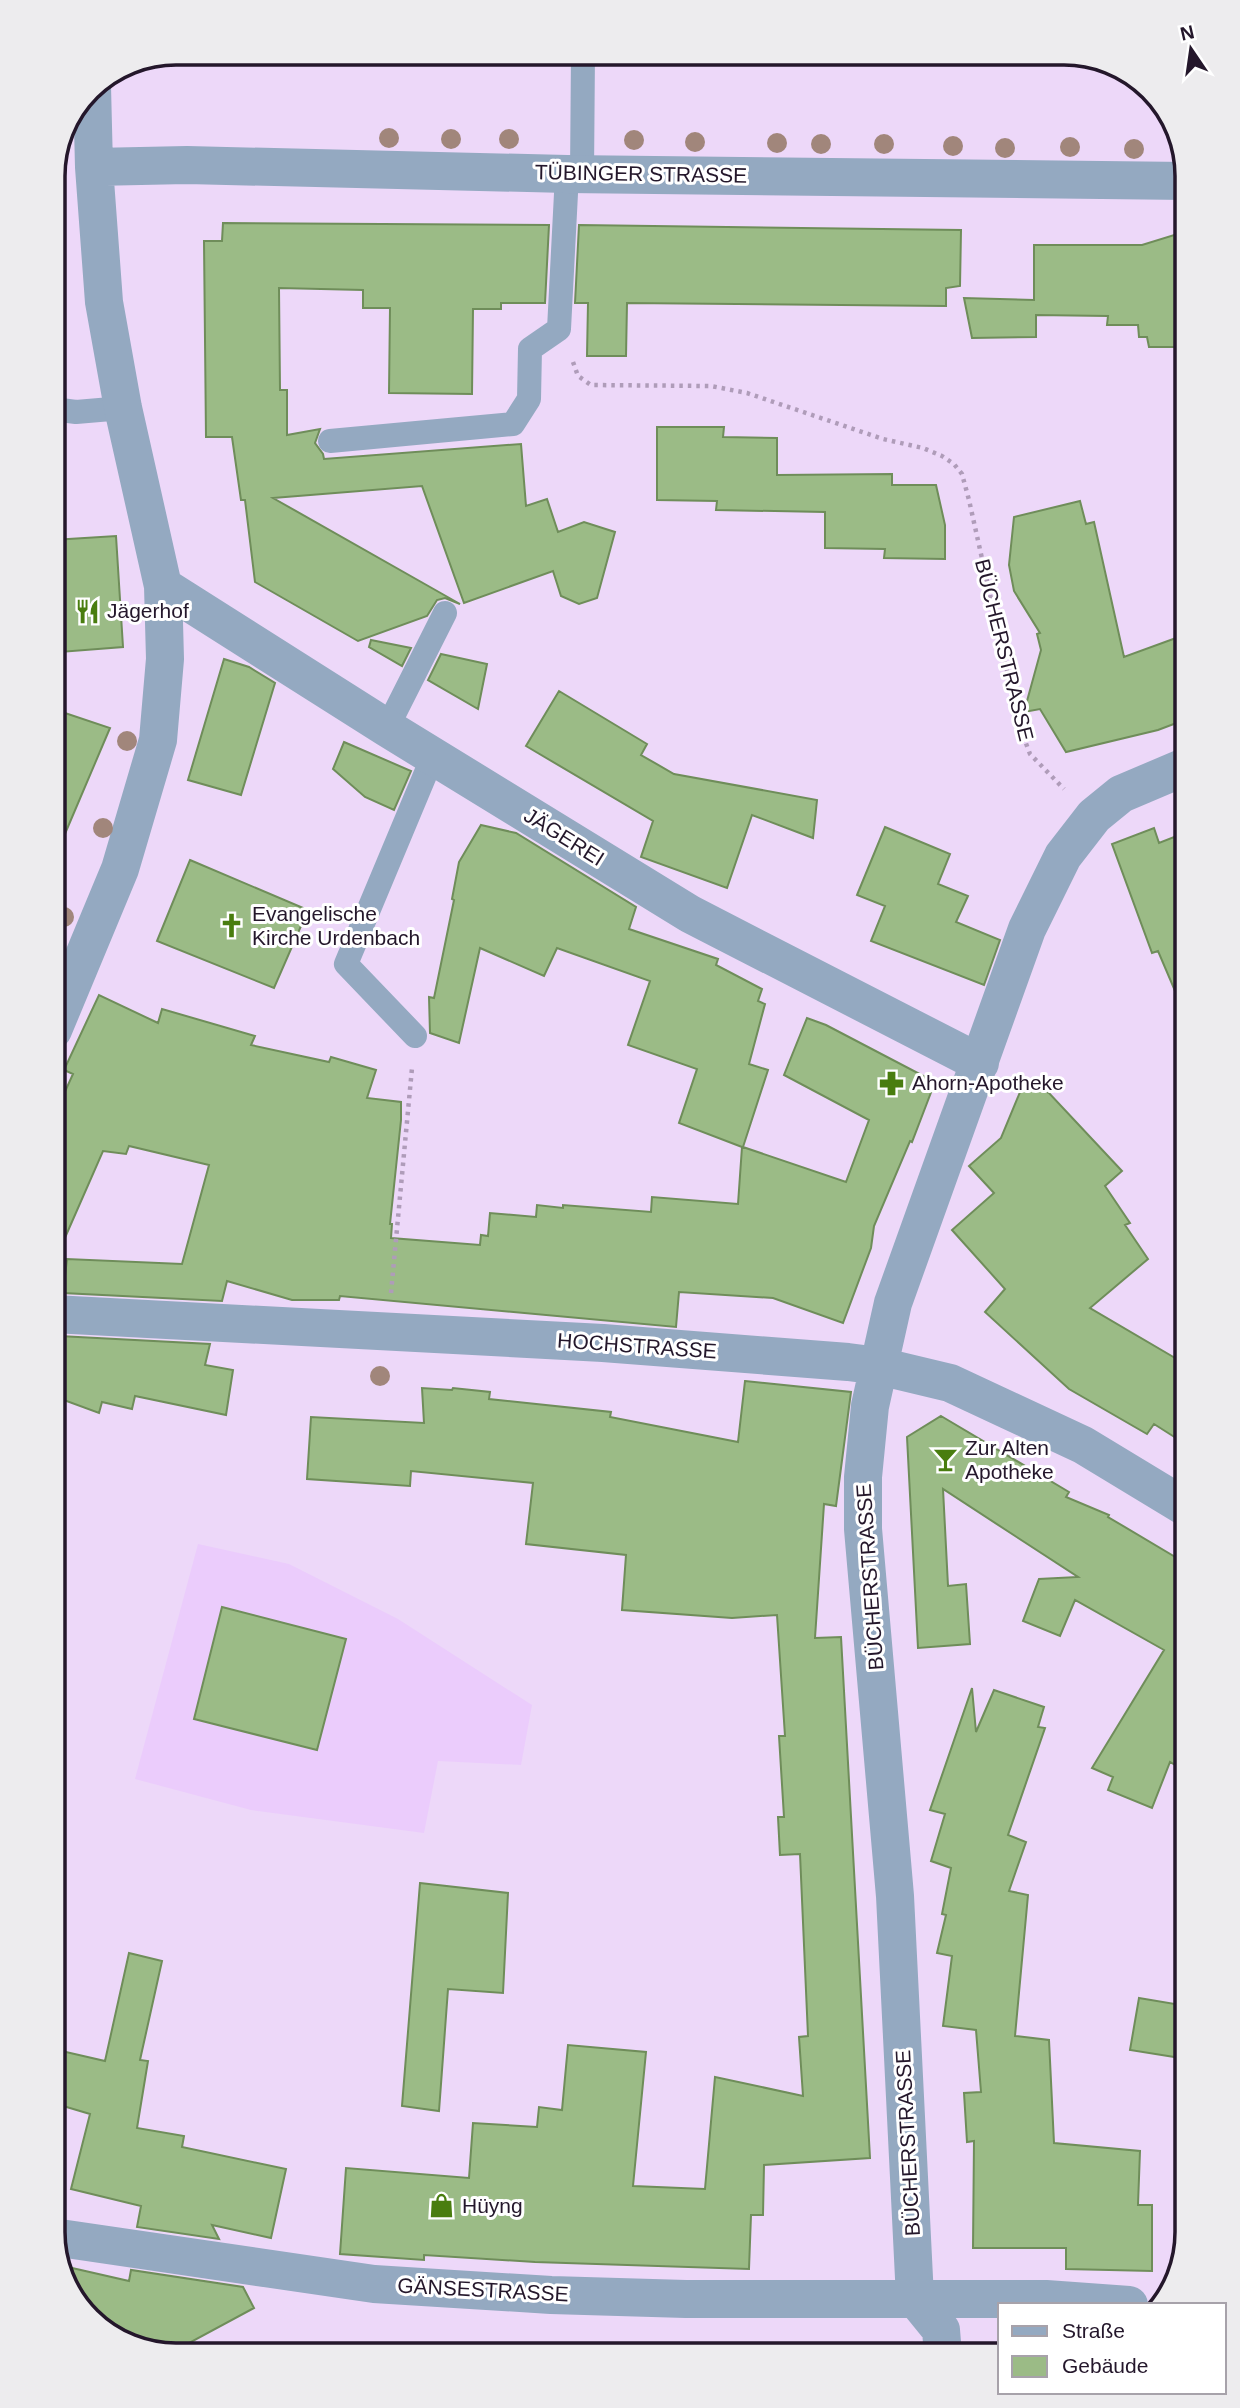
<svg xmlns="http://www.w3.org/2000/svg" width="1240" height="2408" viewBox="0 0 1240 2408" font-family="Helvetica,sans-serif">
  <style>
    .built { fill: #ebccfc }
    .building { fill: #9bbb86; stroke: #6f8d5a; stroke-width: 2 }
    .lines { fill: none; stroke-linecap: round; stroke-linejoin: round }
    .path { stroke: #af9cb9; stroke-width: 4.5; stroke-dasharray: 3.5 5; stroke-linecap: butt }
    .lane { stroke: #94a9c1; stroke-width: 24 }
    .street { stroke: #94a9c1; stroke-width: 38 }
    .tree { fill: #a1867b }
    .labels { text-anchor: middle; stroke-width: 6; stroke-linejoin: round; paint-order: stroke }
    .street-label { font-size: 21px; fill: #24172b; stroke: #fff }
    .poi-label { font-size: 21px; fill: #24172b; stroke: #fff; text-anchor: start }
    .rim { fill: none; stroke: #24172b; stroke-width: 3.5 }
  </style>
  <rect width="100%" height="100%" fill="#edd8f9"/>
  <path class="built" d="M198 1544 289 1564 398 1619 532 1705 521 1765 438 1761 424 1833 251 1810 135 1779Z"/>
  <path class="building" d="M223 223 549 225 545 303H501V309H473L472 394 389 393 390 308H363V290L279 288 280 390H287V435L320 429 315 443 323 454 324 459 521 444 526 506 547 499 558 532 584 522 615 532 597 598 579 604 561 596 553 571 464 603 422 486 273 498 460 604 445 598 437 600 427 616 358 641 255 582 245 500H241L232 437H206L204 241H222Z
    M579 225 961 230 960 286 946 288V306L627 303 626 356H587L588 303H575Z
    M1187 231V347H1149L1147 337H1139L1138 325H1107L1108 316 1036 315V337L972 338 964 298 1034 300V245H1142Z
    M657 427H724L723 437 777 438V475L892 474V485H936L945 525V559L884 558 885 549 825 548V512L716 510 717 501 657 500Z
    M1080 501 1086 524 1094 522 1124 657 1187 634V719L1158 730 1066 752 1040 709 1024 712 1041 650 1037 634 1040 633 1014 591 1009 565 1014 517Z
    M116 536 123 647 60 652 58 619H53V540Z
    M371 640 411 648 402 666 369 647Z
    M441 654 487 664 478 709 428 680Z
    M224 659 249 667 275 683 241 795 188 780Z
    M559 691 647 744 641 755 674 774 817 800 813 838 752 815 727 888 641 857 653 821 526 746Z
    M53 709 110 728 53 862Z
    M344 742 411 771 394 810 365 797 333 769Z
    M481 825 516 833 636 907 629 929 718 959 716 965 762 989 758 1001 765 1004 749 1064 768 1070 743 1147 846 1182 869 1120 784 1075 807 1018 826 1025 935 1082 912 1142 910 1141 874 1226 871 1248 843 1323 773 1298 679 1292 676 1327 340 1296 339 1300H292L227 1281 222 1301 63 1293 67 1259 182 1264 209 1165 129 1146 126 1154 103 1151 53 1265V1118L73 1074 64 1070 99 995 158 1023 162 1009 255 1036 251 1045 329 1062 331 1057 376 1070 367 1098 401 1102V1120L390 1224H392L391 1238 480 1245 481 1235 488 1236 490 1213 536 1217 537 1205 563 1208V1205L651 1212 652 1197 738 1204 742 1147 679 1123 697 1069 628 1045 650 981 557 948 544 976 480 948 459 1043 430 1033 429 997 434 998 454 900 452 899 459 862Z
    M885 827 950 854 938 884 968 896 956 922 1000 940 984 985 871 941 885 906 857 895Z
    M1154 828 1159 843 1187 832V1019L1158 951 1152 953 1112 844Z
    M190 860 308 910 274 988 157 941Z
    M1025 1080 1049 1093 1122 1171 1105 1186 1130 1223 1125 1225 1148 1259 1090 1308 1187 1365V1445L1154 1424 1147 1434 1069 1389 985 1312 1005 1289 952 1230 994 1193 969 1166 1001 1138Z
    M59 1336 210 1344 205 1365 233 1370 226 1415 135 1396 132 1409 102 1402 99 1413 53 1396V1343H58Z
    M745 1381 851 1392 836 1506 824 1504 815 1638 841 1637 870 2158 764 2165 763 2215H751L749 2269 535 2262 424 2255V2260L340 2254 346 2168 469 2178 473 2123 537 2127 539 2107 562 2110 568 2045 646 2052 633 2186 705 2189 715 2077 803 2096 799 2037 808 2036 800 1854 780 1855 778 1817H784L779 1736H785L777 1615 732 1618 622 1610 626 1555 526 1544 533 1483 411 1471 410 1486 307 1479 311 1417 424 1423 422 1388 452 1390 453 1388 490 1392 489 1399 611 1412 610 1417 738 1442Z
    M941 1416 1069 1492 1066 1497 1109 1515 1108 1517 1187 1564V1772L1170 1762 1152 1808 1108 1790 1113 1777 1092 1768 1164 1650 1075 1600 1060 1636 1023 1621 1039 1579 1078 1577 943 1489 948 1586 966 1584 970 1644 918 1648 907 1437Z
    M222 1607 346 1639 317 1750 194 1719Z
    M972 1688 976 1732 994 1690 1044 1707 1038 1727 1045 1728 1008 1835 1026 1842 1009 1891 1028 1895 1015 2036 1049 2040 1054 2143 1140 2151 1138 2205H1152V2271L1066 2269V2248H973L974 2141 967 2142 964 2093 981 2092 976 2030 943 2026 952 1956 937 1953 946 1915 942 1914 951 1868 931 1861 945 1814 930 1810Z
    M420 1883 508 1893 503 1993 448 1989 439 2111 402 2106Z
    M129 1953 162 1961 140 2060 148 2061 137 2128 184 2136 182 2147 286 2169 271 2238 212 2225 219 2239 137 2227 141 2206 71 2189 90 2114 53 2103V2049L105 2061Z
    M1139 1998 1187 2006V2059L1130 2050Z
    M59 2265 129 2281 131 2270 243 2287 254 2308 167 2355 101 2330 62 2279Z"/>
  <g class="lines">
    <path class="path" d="M573 362 578 376 591 385 711 386 747 393 883 439 923 448 942 456 954 464 962 474 969 500 1019 725 1030 754 1064 789
      M391 1293 412 1068"/>
    <path class="lane" d="M582 174 583 53
      M53 409 76 412 123 408
      M330 441 513 424 529 399 530 349 559 329 567 174
      M387 728 445 613
      M415 1036 346 964 433 756"/>
    <path class="street" d="M94 167 187 165 567 174 1187 181
      M163 586 387 728 690 914 980 1063
      M53 1030 120 869 158 740 165 659 163 586 123 408 104 302 94 167 92 86
      M53 1314 603 1343 848 1362 879 1366 950 1383 1083 1445 1187 1508
      M53 2237 374 2284 551 2295 686 2299H1046L1129 2305
      M943 2355 941 2330 915 2298 895 1896 863 1529V1477L870 1406 893 1303 1027 929 1063 856 1094 816 1121 794 1187 766"/>
  </g>
  <g class="tree">
    <circle cx="389" cy="138" r="10"/>
    <circle cx="451" cy="139" r="10"/>
    <circle cx="509" cy="139" r="10"/>
    <circle cx="634" cy="140" r="10"/>
    <circle cx="695" cy="142" r="10"/>
    <circle cx="777" cy="143" r="10"/>
    <circle cx="821" cy="144" r="10"/>
    <circle cx="884" cy="144" r="10"/>
    <circle cx="953" cy="146" r="10"/>
    <circle cx="1070" cy="147" r="10"/>
    <circle cx="1005" cy="148" r="10"/>
    <circle cx="1134" cy="149" r="10"/>
    <circle cx="127" cy="741" r="10"/>
    <circle cx="103" cy="828" r="10"/>
    <circle cx="64" cy="917" r="10"/>
    <circle cx="380" cy="1376" r="10"/>
  </g>
  <defs>
    <symbol id="restaurant-bare" viewBox="-9 -9 18 18"><path d="M-5-6h1v4h1v-4h1v4h1v-4h1v5L-1.5 .5V6h-2V.5L-5-1ZM5-6V6H3V1.5H1.5Q1.5-4 5-6Z" fill="#497d0f" stroke="#fff" stroke-width="2.5" paint-order="stroke"/></symbol>
    <symbol id="church-bare" viewBox="-9 -9 18 18"><path d="M-1.2-6h2.4v3.5h3.3v2.4h-3.3V6h-2.4V-.1h-3.3v-2.4h3.3Z" fill="#497d0f" stroke="#fff" stroke-width="2.5" paint-order="stroke"/></symbol>
    <symbol id="pharmacy-bare" viewBox="-9 -9 18 18"><path d="M-2-6h4v4h4v4h-4v4h-4v-4h-4v-4h4Z" fill="#497d0f" stroke="#fff" stroke-width="2.5" paint-order="stroke"/></symbol>
    <symbol id="bar-bare" viewBox="-9 -9 18 18"><path d="M-6-5H6L.8 .8V4.5H3.5V6h-7V4.5H-.8V.8Z" fill="#497d0f" stroke="#fff" stroke-width="2.5" paint-order="stroke"/></symbol>
    <symbol id="shop-bare" viewBox="-9 -9 18 18"><path d="M-5-2.5h2.3a2.7 3.5 0 0 1 5.4 0H5L5.5 6h-11ZM-1.5-2.5h3a1.5 2.3 0 0 0-3 0Z" fill="#497d0f" stroke="#fff" stroke-width="2.5" paint-order="stroke"/></symbol>
  </defs>
  <g fill-rule="evenodd">
    <use href="#restaurant-bare" x="70" y="594" width="35" height="35"/>
    <use href="#church-bare" x="214" y="908" width="35" height="35"/>
    <use href="#pharmacy-bare" x="874" y="1066" width="35" height="35"/>
    <use href="#bar-bare" x="928" y="1442" width="35" height="35"/>
    <use href="#shop-bare" x="424" y="2188" width="35" height="35"/>
  </g>
  <g class="labels">
    <g class="street-label">
      <text transform="translate(641 174) rotate(1)" y="7">TÜBINGER STRASSE</text>
      <text transform="translate(1004 650) rotate(76)" y="7">BÜCHERSTRASSE</text>
      <text transform="translate(564 837) rotate(32)" y="7">JÄGEREI</text>
      <text transform="translate(637 1346) rotate(4)" y="7">HOCHSTRASSE</text>
      <text transform="translate(870 1577) rotate(-94)" y="7">BÜCHERSTRASSE</text>
      <text transform="translate(908 2143) rotate(-93)" y="7">BÜCHERSTRASSE</text>
      <text transform="translate(483 2290) rotate(3)" y="7">GÄNSESTRASSE</text>
    </g>
    <g class="poi-label">
      <text x="107" y="618">Jägerhof</text>
      <text x="252" y="921">Evangelische<tspan x="252" dy="24">Kirche Urdenbach</tspan></text>
      <text x="912" y="1090">Ahorn-Apotheke</text>
      <text x="965" y="1455">Zur Alten<tspan x="965" dy="24">Apotheke</tspan></text>
      <text x="462" y="2213">Hüyng</text>
    </g>
  </g>
  <path d="M0 0H1240V2408H0ZM176 65H1064A111 111 0 0 1 1175 176V2232A111 111 0 0 1 1064 2343H176A111 111 0 0 1 65 2232V176A111 111 0 0 1 176 65Z" fill="#edecee" fill-rule="evenodd"/>
  <path class="rim" d="M176 65H1064A111 111 0 0 1 1175 176V2232A111 111 0 0 1 1064 2343H176A111 111 0 0 1 65 2232V176A111 111 0 0 1 176 65Z"/>
  <rect x="998" y="2303" width="228" height="91" fill="#ffffff" stroke="#a7a2aa" stroke-width="2"/>
  <rect x="1012" y="2326" width="35" height="10" fill="#94a9c1" stroke="#a7a2aa" stroke-width="2"/>
  <text x="1062" y="2338" font-size="21" fill="#24172b">Straße</text>
  <rect x="1012" y="2356" width="35" height="21" fill="#9bbb86" stroke="#a7a2aa" stroke-width="2"/>
  <text x="1062" y="2373" font-size="21" fill="#24172b">Gebäude</text>
  <g transform="translate(1191 49) rotate(347)" stroke="#ffffff" stroke-width="5" paint-order="stroke">
  <path d="M0-5L12 26L0 18L-12 26Z" fill="#24172b"/>
  <text y="-10" font-size="19" font-weight="bold" text-anchor="middle" fill="#24172b">N</text>
  </g>
</svg>
